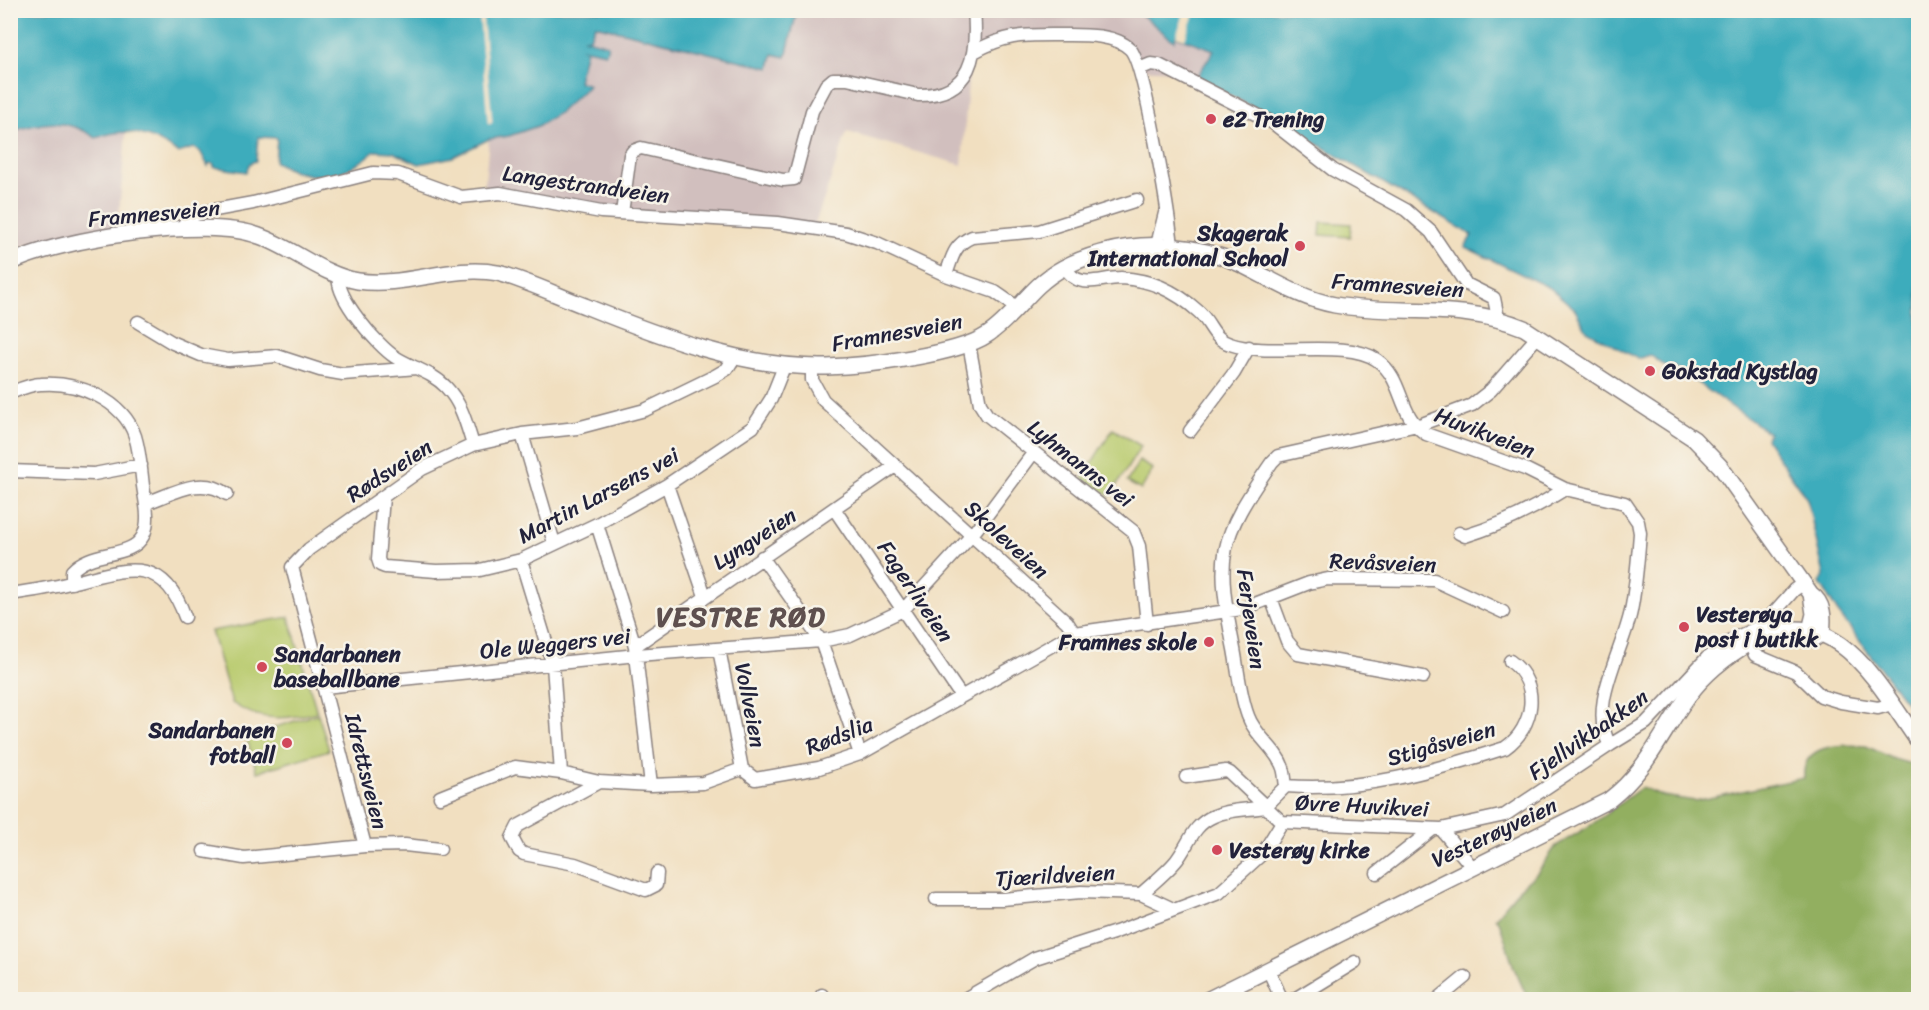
<svg xmlns="http://www.w3.org/2000/svg" width="1929" height="1010" viewBox="0 0 1929 1010" font-family="Sriracha,sans-serif">
  <style>
    .industrial { fill: #d1bfbe }
    .green { fill: #b9cb6e; stroke: #6e7654; stroke-width: 1.5 }
    .forest { fill: #92af61; stroke: #5a684e; stroke-width: 1.5 }
    .water { fill: #3eacbc; stroke: #30677c; stroke-width: 1.5 }
    .pier { fill: #f1dfc0 }
    .lines { fill: none; stroke-linecap: round; stroke-linejoin: round }
    .minor-casing { stroke: #8a807e; stroke-width: 15 }
    .major-casing { stroke: #8a807e; stroke-width: 18 }
    .minor { stroke: #fff; stroke-width: 12 }
    .major { stroke: #fff; stroke-width: 15 }
    .poi-dot { fill: #d1495b; stroke: #f7f3e8; stroke-width: 2 }
    .labels { text-anchor: middle; stroke-width: 5; stroke-linejoin: round; paint-order: stroke }
    .poi-label { font-size: 22px; font-weight: bold; fill: #22223b; stroke: #f7f3e8; text-anchor: start }
    .street-label { font-size: 22px; fill: #22223b; stroke: #f7f3e8 }
    .district-label { font-size: 28px; font-weight: bold; letter-spacing: 1.5px; fill: #5e504f; stroke: #f7f3e8 }
  </style>
  <rect width="100%" height="100%" fill="#f7f3e8"/>
  <filter id="ink" filterUnits="userSpaceOnUse"><feTurbulence type="fractalNoise" baseFrequency=".0167" numOctaves="2"/><feDisplacementMap in="SourceGraphic" scale="12" xChannelSelector="R" yChannelSelector="G"/><feConvolveMatrix kernelMatrix="1 2 1 2 8 2 1 2 1" color-interpolation-filters="sRGB"/></filter>
  <filter id="wash" filterUnits="userSpaceOnUse"><feTurbulence type="fractalNoise" baseFrequency=".008" numOctaves="4" result="noise"/><feDisplacementMap in="SourceGraphic" scale="24" xChannelSelector="R" yChannelSelector="G"/><feGaussianBlur stdDeviation="1.35" result="paint"/><feColorMatrix in="noise" values="0 0 0 0 0 0 0 0 0 0 0 0 0 0 0 0 0 1.4 0 .05"/><feComposite in="paint" operator="in"/></filter>
  <g filter="url(#wash)">
    <rect width="100%" height="100%" fill="#f1dfc0"/>
    <path class="industrial" d="M1137 10 1173 41 1176 36 1214 50 1196 78 1172 71 1139 69 1135 57 1111 40 1008 36 974 52 969 69 962 165 847 132 814 227 601 212 484 193 489 138 509 136 589 85 578 82 586 50 581 47 605 53 608 45 583 38 594 25 769 68 773 54 786 56 797 11Z
      M64 123 79 126 96 138 115 131 126 133 118 226 25 245 11 254 10 129 13 131 35 124Z"/>
    <path class="green" d="M1321 222 1351 224 1350 237 1320 235Z
      M1113 429 1141 446 1110 496 1082 478Z
      M1139 461 1153 469 1141 490 1127 482Z
      M289 617 317 712C287 720 259 722 232 703L211 631Z
      M318 714 329 750 257 772 246 736Z"/>
    <path class="forest" d="M1866 746 1894 759 1918 766V999H1528L1514 968 1500 924 1495 918 1520 888 1537 873 1556 846 1591 825 1642 787 1663 796 1695 801 1804 778C1801 744 1840 744 1866 746Z"/>
    <path class="water" d="M10 11H797L786 57 773 54 770 68 595 25 590 38H583L608 45 606 53 581 48 586 50 578 81 589 85 559 113 538 126 509 136 489 139 453 157 419 164 393 152 375 151C342 179 314 184 275 162L277 138 258 137 256 161 250 163 246 172 214 167V164L209 163 208 166 200 151 193 148 178 153C151 134 128 126 96 138 67 118 45 121 12 131Z
      M1137 11H1918V718L1837 611 1820 583 1824 575 1807 499 1766 439 1769 433 1672 365 1669 369 1650 355 1638 359 1587 331 1575 309 1550 288 1465 247 1472 235 1270 116 1196 78 1214 50 1176 36 1174 41Z"/>
    <path class="pier" d="M479 11H482L492 119V123L488 124Z
      M1185 11H1195L1185 39 1176 36Z"/>
  </g>
  <g filter="url(#ink)">
    <g class="lines">
      <defs>
        <path id="minor" d="M974 52C1006 34 1023 35 1058 35 1079 35 1114 33 1130 49 1145 64 1169 217 1172 246
          M1139 69 1151 64 1159 65 1273 123 1333 170 1406 210 1431 232 1466 284 1494 298 1498 318
          M622 213 630 155 633 151 641 148 783 180 794 179 812 111 826 85 833 79H847L918 95C972 96 978 54 974 10
          M181 229 188 218 204 212 253 203 373 173 398 174 461 197 500 193 601 212 778 223 846 233 877 243 946 275 995 292 1018 308
          M1157 245 1165 213
          M1065 267C1078 291 1099 278 1121 278 1135 279 1149 282 1161 287 1175 293 1188 302 1199 312 1211 323 1213 339 1230 344 1270 358 1346 338 1377 360 1405 380 1397 415 1426 434L1525 469 1565 489 1625 503 1638 522 1640 533C1638 559 1636 586 1631 611 1623 651 1587 707 1610 745
          M946 275C952 258 954 244 972 237L1039 231 1137 200
          M339 276C334 296 378 346 395 357 412 368 432 372 446 387 462 404 466 423 473 445
          M138 322 173 343 201 355 228 360 277 356 320 370 343 374 417 368
          M969 344 980 404 987 415 1133 531 1139 546 1147 624
          M812 367V380L823 400 1067 622 1074 633
          M10 393C20 389 31 384 41 384 77 381 123 400 135 436 140 452 141 470 143 486 145 501 151 521 143 536 131 559 91 549 72 571V583
          M1190 431 1234 373 1249 347
          M522 434 554 543
          M10 471 94 474 141 465
          M667 485 705 596
          M383 497 378 559 380 565 385 567 436 571 480 570 521 560 597 524 667 485 753 427 771 399 785 364
          M146 503C173 494 200 475 227 494
          M835 510 961 696
          M597 524 635 646 651 785
          M1459 533 1465 536C1501 525 1534 509 1565 489
          M762 557 821 641 860 754
          M521 560 553 665 561 773
          M10 594C31 591 51 588 70 583 122 571 162 551 185 617
          M1271 598 1287 641 1298 654 1423 677
          M1750 643 1755 655 1796 672 1821 696 1841 702 1878 708 1892 704
          M635 646 895 466
          M719 649 742 769
          M324 687 637 655 821 641 850 635 903 610 972 535 1034 452
          M742 769 755 779 819 768 860 754 1074 633 1242 609 1309 583 1328 579 1434 580 1503 612
          M1186 777 1226 771 1230 773 1282 822 1441 829 1505 815 1610 745 1646 723 1707 658 1735 638 1763 625 1794 590 1804 583
          M599 782 518 826 512 838 519 851 524 854 575 864 646 890 656 885 657 873
          M1286 786C1362 792 1433 771 1505 748 1535 727 1541 683 1510 661
          M440 797 515 767 561 773 599 782 651 785 703 783 742 769
          M1265 807 1286 786C1285 781 1285 774 1283 768 1276 748 1255 736 1248 716 1240 695 1238 670 1234 649 1215 555 1218 540 1272 462L1278 456 1422 424 1472 405 1491 390 1538 336
          M1441 829 1472 867
          M365 846 292 567 309 549 422 469 473 445 522 434 577 428 645 410 715 376 727 369 735 356
          M204 851 244 858 365 846 405 845 440 849
          M1377 873 1433 829
          M1141 894C1153 883 1166 873 1176 861 1189 845 1192 825 1214 816 1229 809 1248 810 1265 807
          M936 899H1002L1081 892 1141 894 1173 909
          M1268 969 1282 1000
          M821 1000 822 995
          M963 1000 1035 958 1116 932 1219 893 1263 853 1282 822
          M1293 1000 1355 962
          M1437 1000 1465 977"/>
        <path id="major" d="M10 263C60 238 208 216 259 236 293 248 322 275 358 281 405 288 451 264 498 273 528 281 556 295 585 306 659 336 746 369 827 367 865 366 957 355 987 335 1007 322 1021 302 1038 286 1055 270 1079 259 1101 253 1146 240 1197 244 1240 264 1271 279 1301 299 1335 305 1399 316 1462 302 1524 328L1694 439 1720 466 1811 594 1814 614 1810 630 1814 639 1822 633C1824 618 1824 603 1811 594
          M1207 1000 1609 800C1648 770 1661 733 1689 695 1706 672 1727 656 1751 642 1834 595 1878 685 1918 741"/>
      </defs>
      <use href="#minor" class="minor-casing"/>
      <use href="#major" class="major-casing"/>
      <use href="#minor" class="minor"/>
      <use href="#major" class="major"/>
    </g>
  </g>
  <g class="poi-dot">
    <circle cx="1211" cy="119" r="6"/>
    <circle cx="1300" cy="246" r="6"/>
    <circle cx="1650" cy="371" r="6"/>
    <circle cx="1684" cy="627" r="6"/>
    <circle cx="1209" cy="642" r="6"/>
    <circle cx="262" cy="667" r="6"/>
    <circle cx="287" cy="743" r="6"/>
    <circle cx="1217" cy="850" r="6"/>
  </g>
  <g class="labels">
    <g class="poi-label">
      <text x="1223" y="127">e2 Trening</text>
      <text x="1288" y="241" text-anchor="end">Skagerak<tspan x="1288" dy="25">International School</tspan></text>
      <text x="1662" y="379">Gokstad Kystlag</text>
      <text x="1696" y="622">Vesterøya<tspan x="1696" dy="25">post i butikk</tspan></text>
      <text x="1197" y="650" text-anchor="end">Framnes skole</text>
      <text x="274" y="662">Sandarbanen<tspan x="274" dy="25">baseballbane</tspan></text>
      <text x="275" y="738" text-anchor="end">Sandarbanen<tspan x="275" dy="25">fotball</tspan></text>
      <text x="1229" y="858">Vesterøy kirke</text>
    </g>
    <g class="street-label">
      <text transform="translate(586 184) rotate(8)" y="8">Langestrandveien</text>
      <text transform="translate(154 213) rotate(-5)" y="8">Framnesveien</text>
      <text transform="translate(1398 285) rotate(4)" y="8">Framnesveien</text>
      <text transform="translate(897 332) rotate(-10)" y="8">Framnesveien</text>
      <text transform="translate(1485 432) rotate(21)" y="8">Huvikveien</text>
      <text transform="translate(1081 463) rotate(38)" y="8">Lyhmanns vei</text>
      <text transform="translate(389 470) rotate(-33)" y="8">Rødsveien</text>
      <text transform="translate(598 495) rotate(-28)" y="8">Martin Larsens vei</text>
      <text transform="translate(754 538) rotate(-33)" y="8">Lyngveien</text>
      <text transform="translate(1007 539) rotate(42)" y="8">Skoleveien</text>
      <text transform="translate(1383 562) rotate(2)" y="8">Revåsveien</text>
      <text transform="translate(916 591) rotate(56)" y="8">Fagerliveien</text>
      <text transform="translate(1252 619) rotate(82)" y="8">Ferjeveien</text>
      <text transform="translate(555 643) rotate(-6)" y="8">Ole Weggers vei</text>
      <text transform="translate(751 705) rotate(79)" y="8">Vollveien</text>
      <text transform="translate(1588 734) rotate(-35)" y="8">Fjellvikbakken</text>
      <text transform="translate(839 735) rotate(-21)" y="8">Rødslia</text>
      <text transform="translate(1441 743) rotate(-16)" y="8">Stigåsveien</text>
      <text transform="translate(367 771) rotate(76)" y="8">Idrettsveien</text>
      <text transform="translate(1362 805) rotate(3)" y="8">Øvre Huvikvei</text>
      <text transform="translate(1494 832) rotate(-25)" y="8">Vesterøyveien</text>
      <text transform="translate(1055 875) rotate(-3)" y="8">Tjærildveien</text>
    </g>
    <g class="district-label">
      <text x="741" y="626">VESTRE RØD</text>
    </g>
  </g>
  <rect width="1929" height="1010" fill="none" stroke="#f7f3e8" stroke-width="36"/>
</svg>
